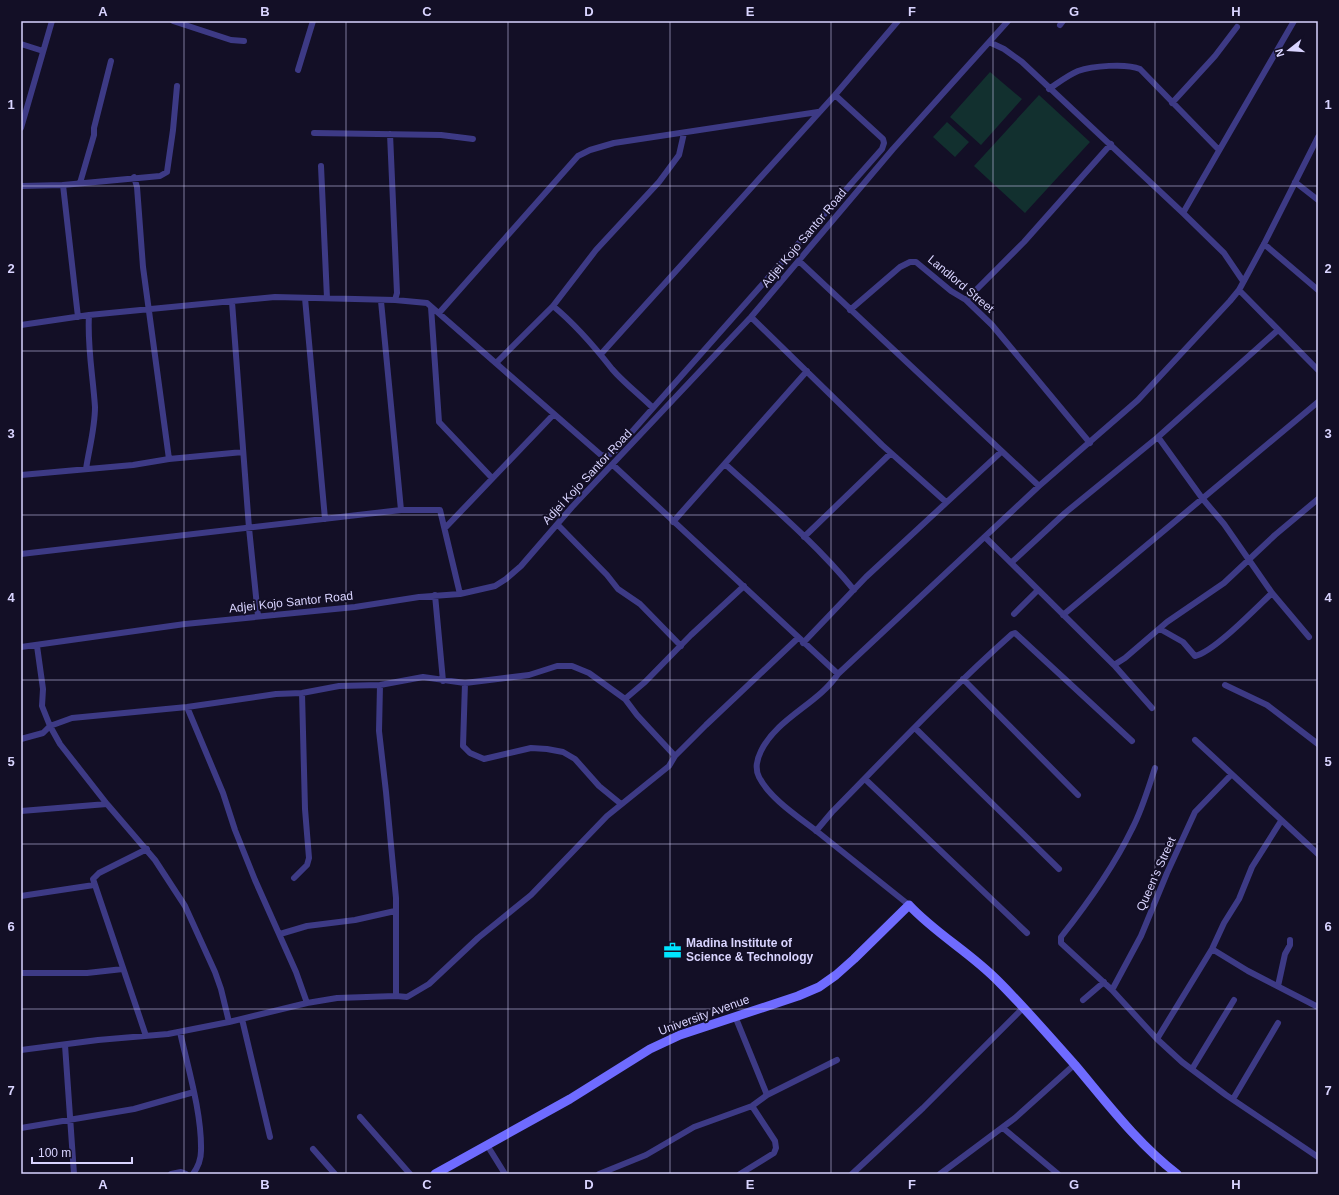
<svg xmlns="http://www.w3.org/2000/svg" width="1339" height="1195" viewBox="0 0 1339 1195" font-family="Helvetica,sans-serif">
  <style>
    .pitch { fill: #12302f }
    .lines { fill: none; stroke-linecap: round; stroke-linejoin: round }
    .street { stroke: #3d3a85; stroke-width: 6 }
    .secondary { stroke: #6f6bff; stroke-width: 9 }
    .grid { fill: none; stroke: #d9d4ff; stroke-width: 1; stroke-opacity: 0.55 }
    .labels { text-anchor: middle; stroke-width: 4; stroke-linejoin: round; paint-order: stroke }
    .street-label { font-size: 12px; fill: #d9d4ff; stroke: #130f26 }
    .poi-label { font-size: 12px; font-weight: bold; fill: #d9d4ff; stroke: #130f26; text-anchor: start }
    .neatline { fill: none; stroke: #d9d4ff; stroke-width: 1.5 }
    .grid-label { font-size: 13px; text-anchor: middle; font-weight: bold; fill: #d9d4ff }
  </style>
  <rect width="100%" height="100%" fill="#130f26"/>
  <path class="pitch" d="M990 72 1022 99 981 145 950 117Z
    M1039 95 1090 142 1025 213 974 166Z
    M947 122 969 142 955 157 933 137Z"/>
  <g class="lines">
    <path class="street" d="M173 21 231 40 244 41
      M1060 25 1063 21
      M989 42 1004 49 1022 62 1183 213 1224 253 1243 281
      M21 44 43 51
      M298 70 313 21
      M1049 89C1058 83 1068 75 1078 71 1092 66 1126 63 1140 69L1219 150
      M1172 103 1215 56 1237 27
      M21 128 52 21
      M314 133 441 135 473 139
      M390 134 397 293 395 300
      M321 166 327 298
      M134 177 137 187 143 267 169 459
      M1295 182 1318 200
      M80 183 94 135V128L111 61
      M63 185 160 176 167 172 173 130 177 86
      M21 186 63 185 78 317
      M1183 213 1294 21
      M1264 244 1318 290
      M799 261 1039 486
      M1239 290 1318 370
      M305 298 325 519
      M966 300 1024 242 1111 144
      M381 301 401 510
      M232 302 249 528 258 616
      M553 306C575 324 594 346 612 369 624 383 640 395 653 408
      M431 307 439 422 492 478
      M850 310 900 267 910 262H916L951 291 966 300 992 325 1090 443
      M439 313 578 156 590 150 614 143 818 112
      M751 317 882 445 946 502
      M21 325 89 315 275 297 395 300 427 303 601 455 607 456 614 452 882 149 884 143 883 139 835 95
      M601 354 835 95 898 21
      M496 363 553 306 596 250 659 182 679 155 684 133
      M1158 437 1202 498 1224 524 1272 593 1309 637
      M725 464C769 504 816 543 854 590
      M613 465 838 674
      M86 469C89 449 95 428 95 407 93 376 87 346 89 315
      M21 475 133 465 169 459 243 452
      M673 522 807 371
      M558 525 607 575 618 589 640 604 681 646
      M445 528 554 414
      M804 537 891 453
      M986 538 1114 665 1152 708
      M21 554 401 510H440L460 594
      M1011 563 1065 513 1158 437 1278 330
      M435 595 443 681
      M1014 614 1038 590
      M1063 615 1318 402
      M1160 629 1183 642 1195 656C1214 652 1256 608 1272 593
      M803 643 866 577 1001 452
      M37 646 43 689 42 706 50 726 60 744 107 804 155 860 185 906 215 972 221 989 229 1022 307 1003 337 998 396 996V898L386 792 379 731 380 685
      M21 647 185 624 355 607 419 597 460 594 495 586 506 579 521 566 572 507 751 317 893 149 1008 21
      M1114 665 1125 658 1167 622 1224 583 1275 535 1318 499
      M963 679 1078 795
      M465 683 463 746 470 753 484 759 531 748 547 749 563 752 575 759 599 786 621 804
      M1225 685 1267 705 1318 744
      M625 699 637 715 675 756
      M187 707 223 793 235 830 255 880 296 972 307 1003
      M915 728 1059 869
      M21 739 43 733 50 726 72 718 187 707 276 694 302 693 339 686 380 685 423 677 465 683 529 675 557 666H572L589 673 625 699 645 682 691 635 744 586
      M1195 740 1318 854
      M1155 768C1148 789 1142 810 1132 829 1113 868 1088 903 1061 937V943L1112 990 1157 1039 1182 1062 1226 1095 1318 1157
      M865 779 1027 933
      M21 811 107 804
      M816 831 832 812C891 752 949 690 1012 634L1015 633 1132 741
      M294 878 307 865 309 858 305 809 302 693
      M21 896 94 885
      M909 905C879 881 849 857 819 833 800 818 770 799 759 777 755 769 757 759 761 751 777 718 818 704 838 674L1039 486 1138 400 1230 301 1239 290 1264 244 1318 137
      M280 934 307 926 355 920 395 911
      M1212 949 1248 971 1318 1007
      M21 973H87L123 969
      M1278 986 1285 954 1290 945V940
      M1112 990 1141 936 1167 873 1195 812 1231 775
      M396 996 407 997 429 984 478 938 531 895 607 816 669 766 675 756 706 725 798 638
      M1083 1000 1104 982
      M735 1016 767 1095
      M242 1019 270 1137
      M180 1032C188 1068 202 1114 201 1151 201 1159 198 1167 193 1174
      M146 1036 93 879 99 873 147 849
      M1157 1039 1212 949 1224 923 1239 899 1252 867 1281 821
      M65 1045 74 1174
      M21 1050 98 1040 168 1034 229 1022
      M1192 1069 1234 1000
      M1233 1099 1278 1023
      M360 1117 410 1174
      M21 1128 134 1109 194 1092
      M1003 1128 1058 1174
      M487 1145 505 1174
      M313 1149 335 1174
      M171 1174 181 1172 186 1174
      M599 1174 646 1155 694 1127 752 1106 767 1095 837 1060
      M740 1174 774 1153 776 1148 775 1141 752 1106
      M852 1174 923 1108 1023 1008
      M940 1174 1015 1118 1074 1065"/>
    <path class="secondary" d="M435 1174 570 1099 650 1049 680 1035 798 996 819 987 836 975 854 959 909 905C936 934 971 953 999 982 1025 1008 1050 1037 1075 1065 1107 1103 1137 1143 1177 1174"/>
  </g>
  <path class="grid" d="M184 21V1174M346 21V1174M508 21V1174M670 21V1174M831 21V1174M993 21V1174M1155 21V1174M21 186H1318M21 351H1318M21 515H1318M21 680H1318M21 844H1318M21 1009H1318"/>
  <defs>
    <symbol id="office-bare" viewBox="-9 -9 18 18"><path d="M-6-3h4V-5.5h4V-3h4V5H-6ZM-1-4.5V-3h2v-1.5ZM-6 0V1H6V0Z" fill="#00e5ff" stroke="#130f26" stroke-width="2.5" paint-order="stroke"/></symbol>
  </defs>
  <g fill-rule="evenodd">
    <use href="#office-bare" x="660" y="938" width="25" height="25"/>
  </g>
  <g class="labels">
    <g class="street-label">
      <text transform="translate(804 238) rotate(-50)" y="4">Adjei Kojo Santor Road</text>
      <text transform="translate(961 284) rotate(40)" y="4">Landlord Street</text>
      <text transform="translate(587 477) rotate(-47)" y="4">Adjei Kojo Santor Road</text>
      <text transform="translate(291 602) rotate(-6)" y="4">Adjei Kojo Santor Road</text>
      <text transform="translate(1156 874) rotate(-66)" y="4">Queen’s Street</text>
      <text transform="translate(704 1015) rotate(-20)" y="4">University Avenue</text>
    </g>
    <g class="poi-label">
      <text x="686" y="947">Madina Institute of<tspan x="686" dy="14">Science &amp; Technology</tspan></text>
    </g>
  </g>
  <rect width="1339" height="1195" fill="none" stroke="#130f26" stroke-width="44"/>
  <g transform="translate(1289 50) rotate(253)" stroke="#130f26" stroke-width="3" paint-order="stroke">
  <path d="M0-3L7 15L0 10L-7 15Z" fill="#d9d4ff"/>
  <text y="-6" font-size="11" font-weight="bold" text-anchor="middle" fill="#d9d4ff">N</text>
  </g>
  <path d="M32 1157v6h100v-6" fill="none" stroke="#d9d4ff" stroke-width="2"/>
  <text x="38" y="1157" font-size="12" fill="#d9d4ff" stroke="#130f26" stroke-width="3" paint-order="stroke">100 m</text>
  <rect x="22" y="22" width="1295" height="1151" class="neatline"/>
  <g class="grid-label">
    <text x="103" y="16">A</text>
    <text x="265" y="16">B</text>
    <text x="427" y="16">C</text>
    <text x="589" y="16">D</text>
    <text x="750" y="16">E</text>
    <text x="912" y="16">F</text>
    <text x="1074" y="16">G</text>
    <text x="1236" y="16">H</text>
    <text x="11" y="109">1</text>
    <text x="1328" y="109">1</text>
    <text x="11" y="273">2</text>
    <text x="1328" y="273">2</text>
    <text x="11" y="438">3</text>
    <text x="1328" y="438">3</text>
    <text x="11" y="602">4</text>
    <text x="1328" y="602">4</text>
    <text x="11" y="766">5</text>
    <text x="1328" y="766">5</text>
    <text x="11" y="931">6</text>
    <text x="1328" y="931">6</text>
    <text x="11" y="1095">7</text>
    <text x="1328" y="1095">7</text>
    <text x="103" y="1189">A</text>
    <text x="265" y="1189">B</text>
    <text x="427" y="1189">C</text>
    <text x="589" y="1189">D</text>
    <text x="750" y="1189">E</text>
    <text x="912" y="1189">F</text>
    <text x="1074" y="1189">G</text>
    <text x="1236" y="1189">H</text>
  </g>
</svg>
